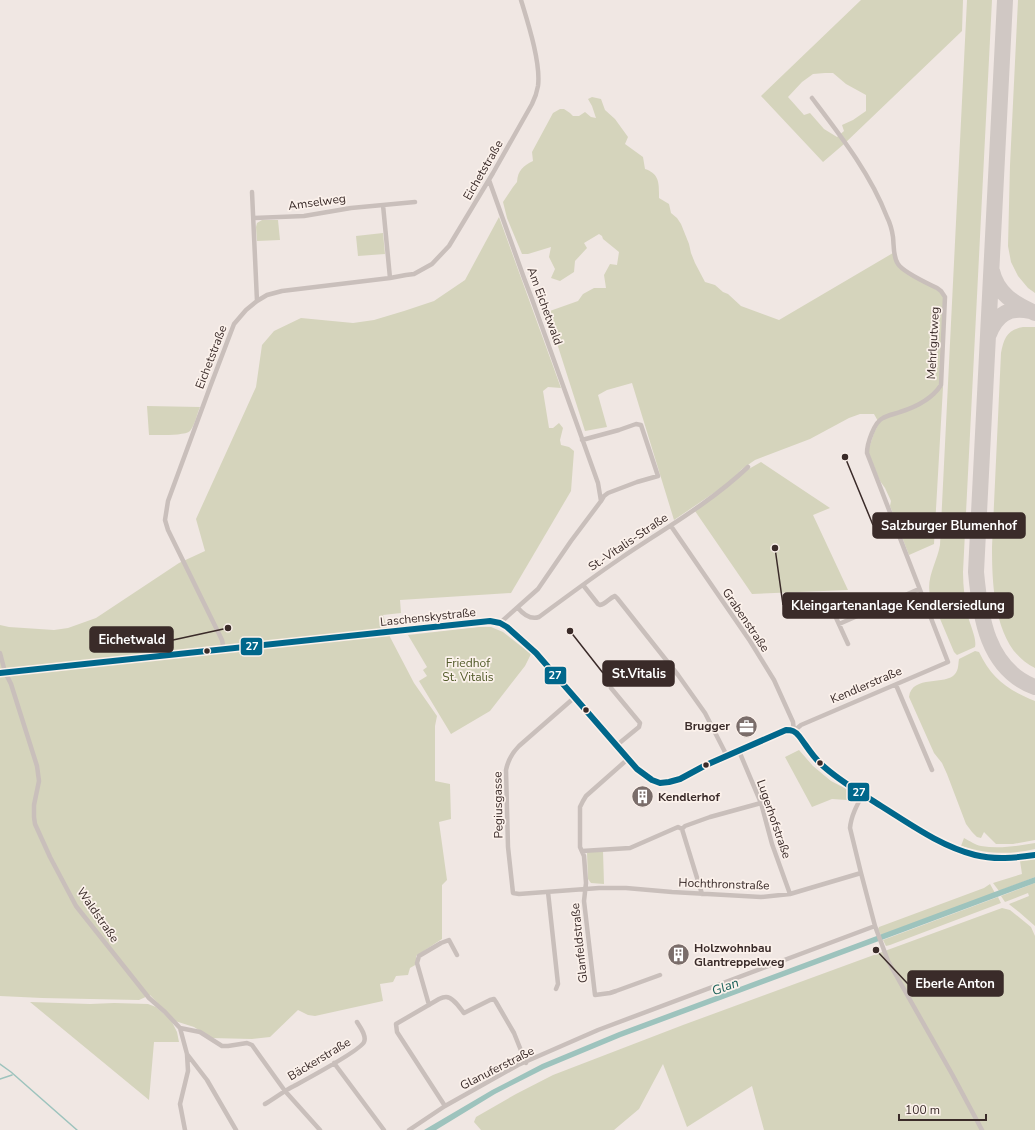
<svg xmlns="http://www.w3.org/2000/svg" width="1035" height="1130" viewBox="0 0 1035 1130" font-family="'Nunito Sans',sans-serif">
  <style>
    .green { fill: #d5d4bc; fill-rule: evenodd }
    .water { fill: #9dc3bd }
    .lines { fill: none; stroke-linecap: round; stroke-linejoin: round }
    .stream { stroke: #9dc3bd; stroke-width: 1.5 }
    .taxiway { stroke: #d0c8c4; stroke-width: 16 }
    .street { stroke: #c9bfbb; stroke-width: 4.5 }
    .secondary { stroke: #b9afac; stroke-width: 6 }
    .bus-1-casing { stroke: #fbf1eb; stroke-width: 9 }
    .bus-1 { stroke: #00678b; stroke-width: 6 }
    .bus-dot { fill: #3a2b29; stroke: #fbf1eb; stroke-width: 1.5 }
    .labels { text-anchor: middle; stroke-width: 3.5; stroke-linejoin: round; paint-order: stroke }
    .street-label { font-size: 12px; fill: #3a2b29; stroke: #fbf1eb }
    .park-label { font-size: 12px; fill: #525b2a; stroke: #fbf1eb }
    .poi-label { font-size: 12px; font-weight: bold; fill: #3a2b29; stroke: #fbf1eb; text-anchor: start }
    .water-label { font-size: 13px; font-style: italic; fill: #1a6059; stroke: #fbf1eb }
    .leader { fill: none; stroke: #3a2b29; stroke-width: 1.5 }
    .callout-dot { fill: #3a2b29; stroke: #fbf1eb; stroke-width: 1.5 }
    .callout { fill: #3a2b29; stroke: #3a2b29; stroke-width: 1.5 }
    .callout-label { font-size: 13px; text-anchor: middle; font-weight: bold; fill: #fff }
    .line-badge { stroke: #fbf1eb; stroke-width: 1.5 }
    .badge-label { font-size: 11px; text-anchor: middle; font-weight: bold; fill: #fff }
  </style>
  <rect width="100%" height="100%" fill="#f0e7e3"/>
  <path class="green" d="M861 0H963L962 31 844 144 823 162 761 96ZM825 73H833L846 84 866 95V111L853 120 842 125 844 131 837 137 824 129 810 113 804 115 788 97 802 82 813 74Z
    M967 0H992L963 572C963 587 965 602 968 616 970 625 977 639 975 647L957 655 954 652 930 595C926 578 937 562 940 545Z
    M1018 0H1035V293L1028 288 1018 276 1011 262 1008 246 1010 165Z
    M592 97 601 99 605 110 615 119 628 137 625 144 643 157 645 169C660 174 659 184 659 198L669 204 671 213 677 218 681 224 689 244 691 253 695 263 705 282 715 285 723 292 728 294 741 306 779 320 893 253 897 265 940 292 944 297 940 384 943 387 934 544 909 555 890 506 891 501 885 488 880 481 869 454V448L874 433 879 423 874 414H860L849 418 810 439 755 460 742 469 730 482 674 520 632 383 607 390 598 395 607 427 585 431 547 312 578 301 583 294 594 288H606L604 275 610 264 617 265 619 252 603 239 602 236 599 234 584 243 587 248 575 261 574 272 560 281 551 278 555 269 549 257 551 247 528 254H522L507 218 503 202 513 187 517 182C518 170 523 166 533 161L532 152 553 113 560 109H564L570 113 573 116H579L585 112 591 117 596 118 592 106 588 99Z
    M499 217 561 388 548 387 543 391 549 428H553L559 423 563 428 560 440 561 445 569 447 574 451 571 491 511 593 400 600 401 613 383 615 390 637 414 683 437 716 435 726V781L450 784 451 819 439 822 447 880 442 885V939L416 956 417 964 410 968 408 975 396 976 393 982 380 984 383 1001 315 1016 308 1015 298 1010 270 1037 252 1039 211 1038 194 1027 175 1021 150 995 139 1000 42 998 0 996V625L9 627 54 630 68 628 96 618 179 563 205 551 196 519 256 387 262 345 274 331 301 318 353 323 374 320 404 311 434 301 465 280Z
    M262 220H278L280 240 257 241 256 227 257 223Z
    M383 233 385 254 358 256 356 236Z
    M1023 327H1035V668C994 649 992 586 992 547L1001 353C1004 338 1007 330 1023 327Z
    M147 406 200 407C197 414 195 425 190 431 185 436 157 435 149 435Z
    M761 462 830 508 813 515 848 590 752 594 695 511 747 470Z
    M479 627H491L503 632 531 654 525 666 490 711 451 734 419 681 427 676 423 670 427 667 408 635Z
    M975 651 979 652C991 678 1009 691 1035 701V840L1013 844H996L984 832 981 838 977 837 972 832 966 824 947 774 942 763 934 753 909 697C912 674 946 686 955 674 959 669 958 664 959 659Z
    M799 750 813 766 831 781 856 794 847 800 832 799 812 807 785 757Z
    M964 838C970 841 975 845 981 846 999 849 1018 846 1035 843V849C1008 855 988 854 961 846Z
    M589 851H603L604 884 591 883 588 879 587 853Z
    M1035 858V877L999 891 993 883 1022 874 1020 861Z
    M1035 883V926L1019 912 1010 905 1009 904 1029 896 1028 893 1005 902 1001 896Z
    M990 884 995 893 881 935 878 929 879 927 984 888Z
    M998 897 1001 903 890 945 886 946 883 940Z
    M1002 908 1010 910 1031 927 1035 936V1130H764L752 1086 687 1127 663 1064 639 1109 614 1130H481L474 1122 476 1117 516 1094 553 1075 683 1025Z
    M30 1002 90 1004 114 1003 148 1004 156 1007 171 1020 177 1032 179 1042H154L149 1100Z"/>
  <path class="water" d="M1035 877V883L621 1037 544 1069 495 1094 436 1130H424L492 1090 542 1064 619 1032Z"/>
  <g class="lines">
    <path class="stream" d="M0 1064 11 1072 77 1130
      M0 1079 12 1075"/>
    <path class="taxiway" d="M1005 0 976 572C980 616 987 669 1035 687
      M992 271C997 294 1015 304 1035 313
      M989 334C996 316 1008 306 1030 311"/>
    <path class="street" d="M489 180 524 278 532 299 598 483 601 501 571 541 538 589 500 623
      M252 192 257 301
      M383 205 415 202
      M254 218 304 216 351 208 383 205 390 278
      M582 440 619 430 636 424 641 425 658 476 637 482 608 493 604 496 601 501
      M671 526 673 529 750 641 774 680 793 722 794 731
      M583 585 598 604 600 605C606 604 609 598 615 596L617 598 678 675 705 713 727 756
      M827 598 848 644
      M518 608C523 614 530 620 539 617 566 597 593 577 621 558 664 529 710 503 748 467
      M839 624 919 589
      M224 650 222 640 168 530 165 520 168 501 210 387 234 324 246 310 257 301 267 295 282 291 390 278 406 275 414 274 432 264 449 246 493 173 532 104C535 98 537 92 538 86 541 63 528 23 521 0
      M0 653 5 672 11 684 37 766 39 781 34 805V817L35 824 50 857 76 906 149 998 165 1012 180 1028 187 1054 188 1071 180 1104 185 1130
      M896 685 932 770
      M611 688 640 723 639 727 617 745
      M575 697 519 746C512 753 508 760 506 770L508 847 513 893 519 894 599 888H626L672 892 761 897 790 894 861 873
      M794 731 801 725 948 662 867 453C867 444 874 422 883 418 888 415 895 414 900 412 916 407 932 399 941 385L945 297 941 291 937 288C927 283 904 273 898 264 893 257 894 246 893 237 892 230 890 223 887 217 870 173 840 135 812 98
      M739 751 761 803 772 844 790 894
      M629 758 586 796 583 801 580 807V847L584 856 586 883 584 901 595 995 610 993 616 991 660 975
      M863 794C857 805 851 816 850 828L861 873 875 926 888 961 952 1074 982 1130
      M682 829 702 894
      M582 851 630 848 678 827 682 829 685 826 710 817 761 803
      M548 892 558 984 556 989
      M429 1005 417 963 419 956 441 943 449 940 457 955
      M180 1028 200 1032 222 1046H228L247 1043 252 1045 285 1091 320 1130
      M187 1054 207 1080 236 1130
      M334 1063 384 1130
      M265 1104C275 1098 284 1091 294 1086 305 1080 361 1050 364 1042 367 1036 360 1027 357 1022
      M445 1106 397 1032 396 1024 439 999C441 998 443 997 446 997 453 997 460 1008 464 1013L490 1000 494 999 496 1002 514 1033 526 1063
      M409 1130 445 1106 518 1065 598 1030 875 926"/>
    <path class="secondary" d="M0 673 224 650 480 622 490 621 500 623 507 627 523 641 536 653 637 769C645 776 652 783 664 783 677 783 694 770 706 765 733 753 760 742 786 730 790 730 792 730 795 732 800 736 804 744 808 749 814 758 821 765 829 771 847 786 868 797 888 810 936 840 975 869 1035 855"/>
    <defs>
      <path id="bus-1" d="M0 673 490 621 500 623 507 627 536 653 637 769 652 780 660 783 669 782 680 779 706 765 786 730C792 730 795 731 799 736 806 745 812 756 821 764 839 781 861 793 881 806 910 824 940 846 975 855 995 860 1015 858 1035 855"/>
    </defs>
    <use href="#bus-1" class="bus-1-casing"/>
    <use href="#bus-1" class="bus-1"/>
  </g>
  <defs>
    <symbol id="office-disc" viewBox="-11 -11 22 22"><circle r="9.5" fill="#7a6d6a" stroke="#fbf1eb"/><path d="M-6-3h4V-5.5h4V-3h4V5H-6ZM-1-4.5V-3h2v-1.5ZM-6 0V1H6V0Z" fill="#fff"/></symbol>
    <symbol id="building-disc" viewBox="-11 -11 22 22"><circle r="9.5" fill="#7a6d6a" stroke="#fbf1eb"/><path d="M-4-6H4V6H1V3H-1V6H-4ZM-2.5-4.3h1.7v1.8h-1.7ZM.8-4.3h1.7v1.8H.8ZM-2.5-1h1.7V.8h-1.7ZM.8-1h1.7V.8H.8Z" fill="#fff"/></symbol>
  </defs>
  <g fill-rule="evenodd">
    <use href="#office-disc" x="734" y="714" width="25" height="25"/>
    <use href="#building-disc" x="630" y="784" width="25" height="25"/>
    <use href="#building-disc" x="666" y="942" width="25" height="25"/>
  </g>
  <g class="bus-dot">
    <circle cx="207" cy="651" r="3.5"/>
    <circle cx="586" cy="710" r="3.5"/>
    <circle cx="820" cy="763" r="3.5"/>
    <circle cx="706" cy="765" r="3.5"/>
  </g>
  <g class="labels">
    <g class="street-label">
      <text transform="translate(483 170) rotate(-60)" y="4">Eichetstraße</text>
      <text transform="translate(317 202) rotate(-8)" y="4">Amselweg</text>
      <text transform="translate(545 306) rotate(70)" y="4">Am Eichetwald</text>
      <text transform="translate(933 343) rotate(-87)" y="4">Mehrlgutweg</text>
      <text transform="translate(211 357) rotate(-69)" y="4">Eichetstraße</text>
      <text transform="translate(628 542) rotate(-34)" y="4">St.-Vitalis-Straße</text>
      <text transform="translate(428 617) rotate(-6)" y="4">Laschenskystraße</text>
      <text transform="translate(746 620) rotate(56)" y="4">Grabenstraße</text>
      <text transform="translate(866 685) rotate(-23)" y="4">Kendlerstraße</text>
      <text transform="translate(498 805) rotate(-91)" y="4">Pegiusgasse</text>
      <text transform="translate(774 819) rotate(71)" y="4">Lugerhofstraße</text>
      <text transform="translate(724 884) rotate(2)" y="4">Hochthronstraße</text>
      <text transform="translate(98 915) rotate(55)" y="4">Waldstraße</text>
      <text transform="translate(579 943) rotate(-96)" y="4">Glanfeldstraße</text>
      <text transform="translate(319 1059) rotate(-31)" y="4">Bäckerstraße</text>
      <text transform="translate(497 1068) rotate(-27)" y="4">Glanuferstraße</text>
    </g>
    <g class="park-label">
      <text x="468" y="667">Friedhof<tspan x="468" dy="14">St. Vitalis</tspan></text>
    </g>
    <g class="poi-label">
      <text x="730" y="730" text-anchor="end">Brugger</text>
      <text x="658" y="801">Kendlerhof</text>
      <text x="694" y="952">Holzwohnbau<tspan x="694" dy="14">Glantreppelweg</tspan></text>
    </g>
    <g class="water-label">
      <text transform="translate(725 986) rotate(-20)" y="5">Glan</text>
    </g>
  </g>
  <path class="leader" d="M845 457L873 525M775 548L783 605M228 628L173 640M570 631L603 673M876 950L908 984"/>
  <g class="callout-dot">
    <circle cx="845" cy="457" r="4"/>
    <circle cx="775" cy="548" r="4"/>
    <circle cx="228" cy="628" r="4"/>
    <circle cx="570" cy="631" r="4"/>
    <circle cx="876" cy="950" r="4"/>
  </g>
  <g class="callout">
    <rect x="873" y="513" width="152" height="25" rx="4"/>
    <rect x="783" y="593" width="230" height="25" rx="4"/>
    <rect x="90" y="627" width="83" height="25" rx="4"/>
    <rect x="603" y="661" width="71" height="25" rx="4"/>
    <rect x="908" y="971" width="95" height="25" rx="4"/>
  </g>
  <g class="callout-label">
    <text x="949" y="530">Salzburger Blumenhof</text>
    <text x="898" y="610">Kleingartenanlage Kendlersiedlung</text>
    <text x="132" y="644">Eichetwald</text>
    <text x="639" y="678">St.Vitalis</text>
    <text x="955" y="988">Eberle Anton</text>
  </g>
  <g class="line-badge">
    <rect x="240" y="637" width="23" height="19" rx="4" fill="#00678b"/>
    <rect x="544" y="666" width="23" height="19" rx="4" fill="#00678b"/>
    <rect x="847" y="782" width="23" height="20" rx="4" fill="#00678b"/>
  </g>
  <g class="badge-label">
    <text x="252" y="650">27</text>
    <text x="555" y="679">27</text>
    <text x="859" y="796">27</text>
  </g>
  <path d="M899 1114v6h87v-6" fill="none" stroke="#3a2b29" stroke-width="2"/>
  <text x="905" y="1114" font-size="12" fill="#3a2b29" stroke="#fbf1eb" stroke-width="3" paint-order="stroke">100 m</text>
</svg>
